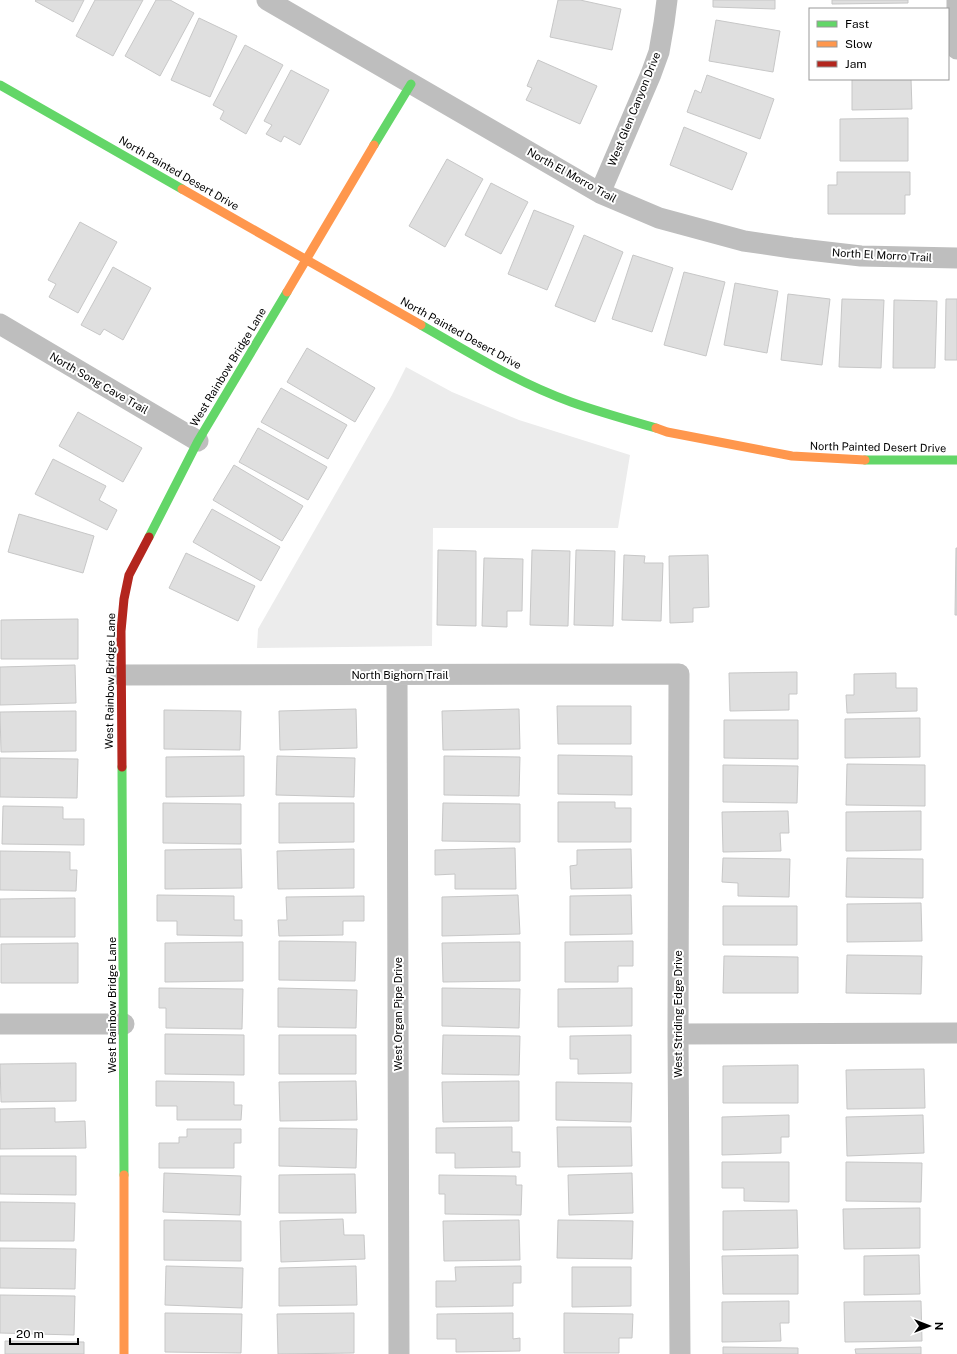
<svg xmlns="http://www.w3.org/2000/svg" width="957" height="1354" viewBox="0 0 957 1354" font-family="'Public Sans',sans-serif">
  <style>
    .green { fill: #ececec }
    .building { fill: #dfdfdf; stroke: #c7c7c7 }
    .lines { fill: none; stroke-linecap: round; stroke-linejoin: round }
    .street { stroke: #bebebe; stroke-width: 21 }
    .fast { stroke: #63d668; stroke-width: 9 }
    .slow { stroke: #ff974d; stroke-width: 9 }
    .jam { stroke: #b3261e; stroke-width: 9 }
    .labels { text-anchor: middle; stroke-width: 4; stroke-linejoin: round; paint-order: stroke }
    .street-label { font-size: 11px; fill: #000; stroke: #fff }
  </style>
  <rect width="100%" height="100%" fill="#fff"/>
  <path class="green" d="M406 367 452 392 519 420 630 455 618 528H433L432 646 257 648 258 629 392 395Z"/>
  <path class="building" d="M36 0H84L73 22 35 1Z
    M95 0H143L113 56 76 36Z
    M156 0H170L194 13 160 76 125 56Z
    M558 0H580L621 9 612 50 550 37Z
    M713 0H775V9L713 7Z
    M832 0H908V3L832 4Z
    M199 18 237 36 210 97 171 80Z
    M716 20 780 31 773 72 709 61Z
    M245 45 283 65 246 134 220 119 224 111 213 105Z
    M538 60 597 86 580 124 526 100 532 88 527 86Z
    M291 70 329 90 300 145 284 136 281 142 266 134 272 125 264 121Z
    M707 75 774 99 760 139 687 112 695 90 701 93Z
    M852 79H911L912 109 852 110Z
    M908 118V161H840V119Z
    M684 127 747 153 732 190 670 165Z
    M447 159 483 179 445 247 409 226Z
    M837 172H910V195H905V214H828V185H837Z
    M491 183 528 202 501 254 465 235Z
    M534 210 574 226 547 290 508 274Z
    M80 222 117 242 78 313 49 297 56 284 48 280Z
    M584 235 623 252 595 322 555 306Z
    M633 255 673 268 652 332 612 319Z
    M113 267 151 288 123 340 104 329 100 335 81 325Z
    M684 272 725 282 706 356 664 345Z
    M735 283 778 291 767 353 724 345Z
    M788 294 830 299 822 365 781 360Z
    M842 299 884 300 881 368 839 367Z
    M946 299H957V360H945Z
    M894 300 937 301 935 368H893Z
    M307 348 375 388 355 422 287 382Z
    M281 388 347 425 328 459 261 422Z
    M78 412 142 448 123 482 59 446Z
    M258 428 327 467 308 500 239 462Z
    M53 459 106 486 99 500 117 510 107 530 35 494Z
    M234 465 303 506 282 541 213 500Z
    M212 509 280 547 261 581 193 542Z
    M19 514 94 536 83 573 8 552Z
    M956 548H957V615H955Z
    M438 550 476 551V626L437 625Z
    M532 550 570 551 568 626 530 625Z
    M576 550 615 551 613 626 574 625Z
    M186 553 255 586 238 621 169 588Z
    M624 555 645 556 644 563H663L661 621 622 620Z
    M708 555 709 607 693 608V622L670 623 669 556Z
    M484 558 523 559 522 611H507V627L482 626Z
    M78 619V659H1V620Z
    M75 665 76 703 0 705V667Z
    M797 672V694H789V710L730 711 729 673Z
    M896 673V688H917V711L847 713 846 695H854V674Z
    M557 706H631V744H558Z
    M356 709 357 748 280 750 279 711Z
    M519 709 520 749 443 750 442 711Z
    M164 710 241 711 240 750 164 749Z
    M76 711V751L1 752 0 712Z
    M920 718V757L845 758V719Z
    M724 720H798V759L724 758Z
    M558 755 632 756V795L558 794Z
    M244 756V796L166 797V757Z
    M277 756 355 758 354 797 276 795Z
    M444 756 520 757 519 796 444 795Z
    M0 758 78 759 77 798 0 797Z
    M847 764 925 765V806L846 805Z
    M723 765 798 766 797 803 723 802Z
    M558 802H615V808H631V842H558Z
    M163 803 241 804V844L163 843Z
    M279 803H354V842L279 843Z
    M443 803 520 804V842L442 841Z
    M3 806 63 807V819H84V845L2 844Z
    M788 811 789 833H780L781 851 723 852 722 812Z
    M921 811V850L846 851V812Z
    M515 848 516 889H455V874L435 875V850Z
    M241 849 242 888 165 889V850Z
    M354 849V888L278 889 277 851Z
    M631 849 632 888 571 889 570 866 577 865V850Z
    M0 851 70 852V870H77L76 891 0 890Z
    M723 858 790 859 789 897 738 896V883L722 882Z
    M847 858 923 859V898L846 897Z
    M157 895 234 896V920H242V936L177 935V921H157Z
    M518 895 520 934 442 936V897Z
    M631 895 632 934 570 935V896Z
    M364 896V921H343V935L279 936 278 920H287L286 897Z
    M75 898V937H0V899Z
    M921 903 922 941 847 942V904Z
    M723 906H797V945H723Z
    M279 941 356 942 355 981 279 980Z
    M633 941V966H618V982H565V942Z
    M243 942V981L165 982V943Z
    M520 942V981L443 982 442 943Z
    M78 943V983H1V944Z
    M847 955 922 956 921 994 846 993Z
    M724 956 798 957V993H723Z
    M159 988 243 989 242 1029 166 1028V1008H159Z
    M278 988 357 990 356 1028 278 1027Z
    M442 988 520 989 519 1028 442 1026Z
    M632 988V1026L558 1027V989Z
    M165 1034 244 1035V1075L165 1074Z
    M279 1035H356V1074H279Z
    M443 1035 520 1036 519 1075 442 1074Z
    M631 1035V1073L578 1074V1059H570V1036Z
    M76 1063V1101L1 1102 0 1064Z
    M798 1065V1103H723V1066Z
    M924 1069 925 1108 847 1109 846 1070Z
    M156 1081 234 1082V1105H242L241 1120H177V1106H156Z
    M356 1081 357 1120 280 1121 279 1082Z
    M519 1081V1121L443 1122 442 1082Z
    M556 1082 632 1083 631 1122 556 1120Z
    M55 1108V1122L85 1121 86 1148 0 1149V1109Z
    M789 1115V1137H781V1153L722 1155V1117Z
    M923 1115 924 1153 847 1156 846 1117Z
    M512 1127V1152H520V1167L455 1168V1153H436V1128Z
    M557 1127H631L632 1166 558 1167Z
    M279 1128 357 1129 356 1168 279 1166Z
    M187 1129H241V1143H234V1168H159V1143H179V1137H187Z
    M0 1156H76V1195L0 1194Z
    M722 1162H789V1202L744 1201V1188H722Z
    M846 1162 922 1163 921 1202 846 1201Z
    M164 1173 241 1176 240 1215 163 1212Z
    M632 1173 633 1213 569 1215 568 1175Z
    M355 1174 356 1213H279V1175Z
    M439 1175 516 1176V1185H522L521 1215 445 1214V1194H439Z
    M0 1202 75 1203 74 1241H0Z
    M920 1208V1248L844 1249 843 1209Z
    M797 1210 798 1248 723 1250V1211Z
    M343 1219 344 1235H364L365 1259 281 1262 280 1221Z
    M164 1220 241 1221V1261L164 1260Z
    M519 1220 520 1260 444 1261 443 1221Z
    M558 1220 633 1221 632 1259 557 1258Z
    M0 1248 76 1249 75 1289 0 1288Z
    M798 1255V1294H723L722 1256Z
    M919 1255 920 1294 864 1295V1256Z
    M166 1266 243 1268 242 1308 165 1305Z
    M356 1266 357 1305 279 1306V1268Z
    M521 1266V1283H513V1306L436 1307V1281H456L455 1267Z
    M572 1267H631V1306L572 1307Z
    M0 1295 75 1296 74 1335 0 1333Z
    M789 1301V1323H780L781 1341 722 1342V1302Z
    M921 1301 922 1341 845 1342 844 1302Z
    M165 1313 242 1314 241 1353 165 1352Z
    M354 1313V1353L278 1354 277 1314Z
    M513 1313V1339L520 1338V1351L456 1352V1339H437V1314Z
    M564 1313 633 1314 632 1338H619V1353H564Z
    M5 1341 84 1342V1354H5Z
    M723 1347 798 1348V1354H723Z
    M921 1347V1354H856L855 1349Z"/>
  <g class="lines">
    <path class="street" d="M267 0 600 193 659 218 744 241 792 248 861 256 957 258
      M957 0V49
      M600 193 651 74 659 52 664 23 667 0
      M0 324 198 441
      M121 675 679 674 678 1034 680 1354
      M397 675 399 1354
      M0 1024H124
      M678 1034 957 1033"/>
    <path class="fast" d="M0 85 182 189
      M374 145 411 84
      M421 325C470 353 518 383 571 402 599 412 628 420 656 428
      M865 460H957
      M149 537 198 441 287 292
      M122 767 124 1175"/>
    <path class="slow" d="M182 189 421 325
      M287 292 374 145
      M656 428 667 432 792 456 865 460
      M124 1175V1354"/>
    <path class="jam" d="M122 767 121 631 124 599 129 575 149 537"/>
  </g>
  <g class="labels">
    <g class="street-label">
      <text transform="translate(634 109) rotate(-68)" y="4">West Glen Canyon Drive</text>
      <text transform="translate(179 173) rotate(30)" y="4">North Painted Desert Drive</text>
      <text transform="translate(572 175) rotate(29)" y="4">North El Morro Trail</text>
      <text transform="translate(882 255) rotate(3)" y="4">North El Morro Trail</text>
      <text transform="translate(461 333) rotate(29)" y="4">North Painted Desert Drive</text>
      <text transform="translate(228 367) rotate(-59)" y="4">West Rainbow Bridge Lane</text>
      <text transform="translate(99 383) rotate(30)" y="4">North Song Cave Trail</text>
      <text transform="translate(878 447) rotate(1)" y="4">North Painted Desert Drive</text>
      <text x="400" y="679">North Bighorn Trail</text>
      <text transform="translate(110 681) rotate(-89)" y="4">West Rainbow Bridge Lane</text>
      <text transform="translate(112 1005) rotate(-90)" y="4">West Rainbow Bridge Lane</text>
      <text transform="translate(398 1014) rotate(-90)" y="4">West Organ Pipe Drive</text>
      <text transform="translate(678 1014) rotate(-90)" y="4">West Striding Edge Drive</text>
    </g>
  </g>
  <rect x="809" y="8" width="140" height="72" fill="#ffffff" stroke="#999999"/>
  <rect x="817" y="21" width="20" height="6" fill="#63d668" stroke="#999999"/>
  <text x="845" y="28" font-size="12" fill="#000000">Fast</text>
  <rect x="817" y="41" width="20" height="6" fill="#ff974d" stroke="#999999"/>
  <text x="845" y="48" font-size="12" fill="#000000">Slow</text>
  <rect x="817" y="61" width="20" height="6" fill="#b3261e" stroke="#999999"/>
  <text x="845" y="68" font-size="12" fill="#000000">Jam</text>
  <g transform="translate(929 1326) rotate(90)" stroke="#ffffff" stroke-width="3" paint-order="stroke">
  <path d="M0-3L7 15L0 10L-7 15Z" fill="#000000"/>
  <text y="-6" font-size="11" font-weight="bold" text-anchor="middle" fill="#000000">N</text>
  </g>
  <path d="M10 1338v6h68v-6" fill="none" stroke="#000000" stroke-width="2"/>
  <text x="16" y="1338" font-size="12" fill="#000000" stroke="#ffffff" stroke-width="3" paint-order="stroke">20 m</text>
</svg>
